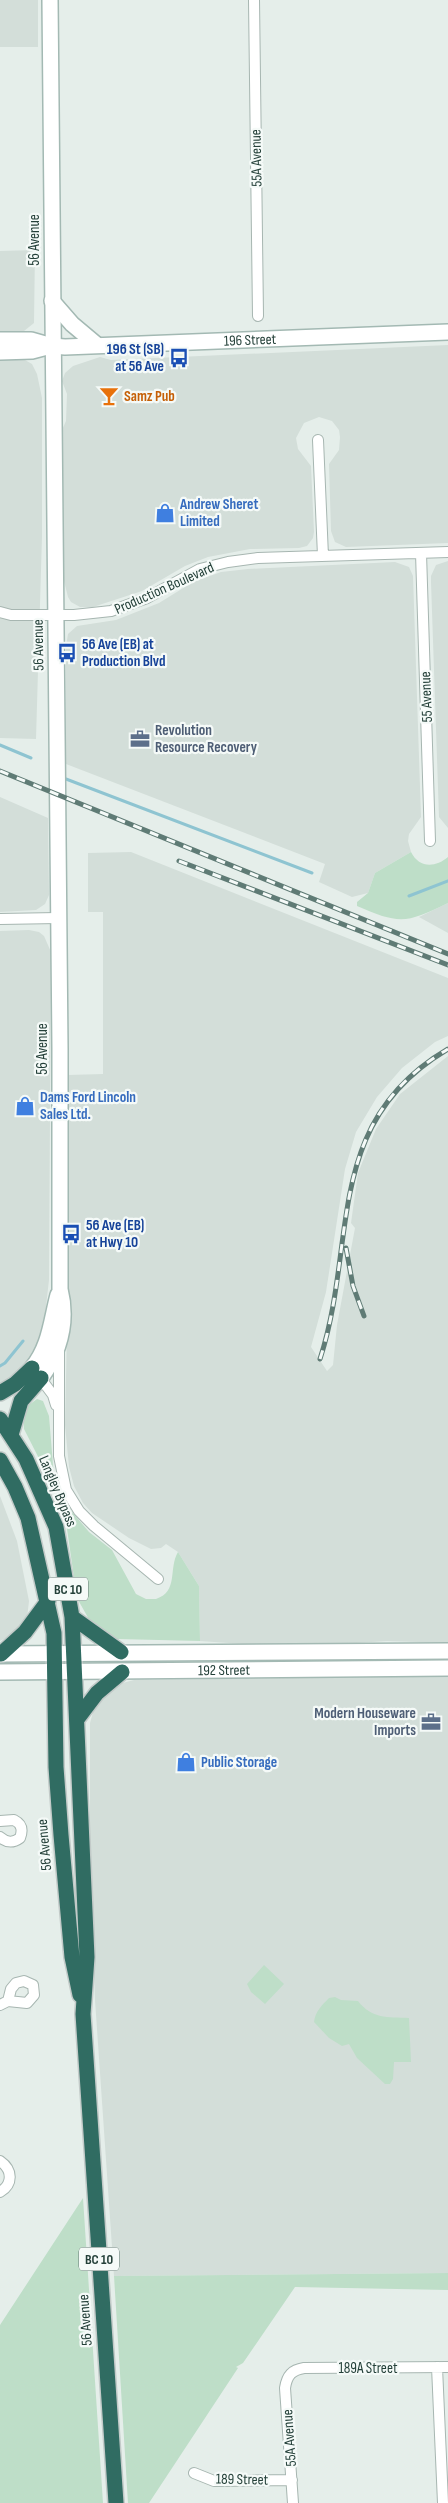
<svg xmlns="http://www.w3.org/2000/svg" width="448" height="2503" viewBox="0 0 448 2503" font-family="'Sofia Sans Condensed',sans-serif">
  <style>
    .built { fill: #d3ded9 }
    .green { fill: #bedec8 }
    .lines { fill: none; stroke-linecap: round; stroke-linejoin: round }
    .stream { stroke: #8ec4d1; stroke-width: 3 }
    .street-casing { stroke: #a7b6b1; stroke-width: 12 }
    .secondary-casing { stroke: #a3b9b3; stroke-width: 18 }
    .highway-casing { stroke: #c2cac8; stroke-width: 18 }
    .street { stroke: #fff; stroke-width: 10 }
    .secondary { stroke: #fff; stroke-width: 15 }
    .highway { stroke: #306c62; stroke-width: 15 }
    .rail-casing { stroke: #5f7b75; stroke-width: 5 }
    .rail { stroke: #f5faf8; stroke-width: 3; stroke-dasharray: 9; stroke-linecap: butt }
    .labels { text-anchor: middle; stroke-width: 4.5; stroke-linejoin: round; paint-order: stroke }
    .shield { fill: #f5faf8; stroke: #637872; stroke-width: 1 }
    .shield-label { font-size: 14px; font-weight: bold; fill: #244039 }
    .street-label { font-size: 15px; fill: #244039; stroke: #f5faf8 }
    .transit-label { font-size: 15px; font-weight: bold; fill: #164399; stroke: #f5faf8; text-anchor: start }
    .food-label { font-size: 15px; font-weight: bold; fill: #c56008; stroke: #f5faf8; text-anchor: start }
    .shop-label { font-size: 15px; font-weight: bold; fill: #366cbe; stroke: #f5faf8; text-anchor: start }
    .service-label { font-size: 15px; font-weight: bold; fill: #4e5e75; stroke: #f5faf8; text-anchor: start }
  </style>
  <rect width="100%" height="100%" fill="#e5eeea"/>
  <path class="built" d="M0 0H38V47H0Z
    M35 250 34 323 24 331 0 333V251Z
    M448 345V543L346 547 335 542 331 531 329 464 339 450 340 437 339 430 332 421 319 417 304 423 296 438 298 449 311 466 314 532 313 538 307 546 299 548 250 549 208 557 185 566 142 591 93 607H80L71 602 68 597 64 581 63 540 62 430 66 421 67 394 62 381 65 373 73 366 100 357 111 360Z
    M0 360H25L32 364 37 374 42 398V536L36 739 0 738Z
    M448 561V828L439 817 431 582V576L436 565Z
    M395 562 409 567 413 576 421 817 409 834 408 841 411 852 375 873 368 893 352 897 319 882 325 864 66 764V646L68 634 77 626 116 620 159 603 193 582 221 572 248 569Z
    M0 797 48 818 49 895 45 904 36 910 0 912Z
    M131 852 448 978V1036L435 1042 402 1068 377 1097 356 1132 345 1169 326 1292 311 1347 327 1371 333 1365 337 1325 355 1228 351 1223 358 1173 376 1129 400 1094 448 1056V1643L387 1641 342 1644H243L200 1641 199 1586 178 1552 166 1544 161 1548 151 1549 129 1538 92 1513 83 1503 74 1486 69 1467 65 1425 69 1236 68 1075 103 1074V912H88V853Z
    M448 903V933L419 917Z
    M29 930 39 932 44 936 51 952 49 1280 45 1315 37 1345 18 1373 0 1385V931Z
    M0 1496 17 1541 29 1601 27 1618 14 1634 0 1641Z
    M448 1676V2273L114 2276 95 2000 90 1871V1723L95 1705 115 1685 134 1680Z"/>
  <path class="green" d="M411 852C419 868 435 868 448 857V903C407 923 400 925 357 906V902L368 893 375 873Z
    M37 1399 43 1401 49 1416 54 1477 62 1500 89 1532 112 1550 136 1594 146 1599H156C179 1591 168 1569 178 1552L199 1586 200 1641 117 1639 109 1636 91 1623 77 1598 66 1522 54 1488 24 1429 23 1416 26 1407Z
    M264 1965 284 1984 265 2004 251 1992 247 1984Z
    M335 1997 341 2000 358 2001C372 2019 387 2017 409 2018L411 2062H394L393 2079 390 2084H385L357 2058 349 2044 342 2046 329 2038 314 2022C315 2012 322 2005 329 1998Z
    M83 2198 103 2503H0V2325Z
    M448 2273V2290L295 2287 243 2363 236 2367 238 2368 149 2503H128L114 2276Z"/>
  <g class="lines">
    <path class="stream" d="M0 745 31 758
      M66 779 312 873
      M409 896 448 881
      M0 1366 5 1363 23 1341"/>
    <defs>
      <path id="street" d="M254 0 258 316
        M318 440 323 556
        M421 553 430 841
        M0 612 11 615H74L111 611 147 598 200 569 228 562 258 558 448 552
        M0 919 58 918
        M59 1351V1456L66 1490 79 1511 94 1526 158 1579
        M38 1375 53 1395 56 1405
        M0 1821 14 1820C22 1824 23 1830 20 1838 13 1843 7 1843 0 1837
        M0 2005 8 2001 27 2003 34 1995 33 1985 24 1981 16 1983 11 1989 8 2001
        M0 2161C13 2170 13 2184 0 2192
        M437 2367 443 2503
        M194 2473 214 2481 292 2480
        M293 2503 285 2388C287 2375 292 2370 304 2368L448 2367"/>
      <g id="secondary">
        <path d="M52 301 72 324 97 345"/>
        <path id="s1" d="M0 340H31L52 346 65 347 448 332"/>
        <path d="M0 352 32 351 51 346"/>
        <path d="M32 1368C50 1346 51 1321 58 1295"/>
        <path d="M41 1378C60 1351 68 1321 60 1289V1048L50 0"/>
        <path d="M0 1654 448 1651"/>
        <path id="s2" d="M0 1672 448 1668"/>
      </g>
      <path id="highway" d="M0 1393 15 1384 32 1368
        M0 1419 26 1459 56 1527 72 1617 87 1957 83 2014 116 2503
        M11 1435 21 1401 41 1378
        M0 1460 15 1487 28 1518 54 1633 56 1767 61 1835 72 1957 80 1995
        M72 1617 121 1652
        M1 1654 25 1632 48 1601
        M78 1718 97 1693 122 1672"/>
    </defs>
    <use href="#street" class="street-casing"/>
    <use href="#secondary" class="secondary-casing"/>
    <use href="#highway" class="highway-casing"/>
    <use href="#street" class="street"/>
    <use href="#secondary" class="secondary"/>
    <use href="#highway" class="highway"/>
    <defs>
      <path id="rail" d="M0 771 448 954
        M179 861 448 965
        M346 1248 353 1286 364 1316
        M320 1359C358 1242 322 1123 448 1049"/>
    </defs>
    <use href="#rail" class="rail-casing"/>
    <use href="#rail" class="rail"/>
  </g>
  <defs>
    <symbol id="bus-bare" viewBox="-9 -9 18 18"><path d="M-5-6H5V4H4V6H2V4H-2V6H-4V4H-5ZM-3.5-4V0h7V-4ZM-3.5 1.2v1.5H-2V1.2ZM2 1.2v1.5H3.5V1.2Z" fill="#1a4fb4" stroke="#f5faf8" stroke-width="2.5" paint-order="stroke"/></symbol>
    <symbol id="bar-bare" viewBox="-9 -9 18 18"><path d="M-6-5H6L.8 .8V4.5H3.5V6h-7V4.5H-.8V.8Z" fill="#e8710a" stroke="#f5faf8" stroke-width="2.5" paint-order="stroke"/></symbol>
    <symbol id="shop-bare" viewBox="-9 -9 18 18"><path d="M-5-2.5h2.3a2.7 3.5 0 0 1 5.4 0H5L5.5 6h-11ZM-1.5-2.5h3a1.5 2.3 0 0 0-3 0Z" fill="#3f7fe0" stroke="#f5faf8" stroke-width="2.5" paint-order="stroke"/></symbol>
    <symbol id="office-bare" viewBox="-9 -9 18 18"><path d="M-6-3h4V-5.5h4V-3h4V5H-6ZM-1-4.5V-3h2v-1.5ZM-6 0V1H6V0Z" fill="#5c6f8a" stroke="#f5faf8" stroke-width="2.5" paint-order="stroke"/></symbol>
  </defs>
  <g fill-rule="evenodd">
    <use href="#bus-bare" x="165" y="344" width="28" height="28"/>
    <use href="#bar-bare" x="95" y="382" width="28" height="28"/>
    <use href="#shop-bare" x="151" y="499" width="28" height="28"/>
    <use href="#bus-bare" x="53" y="639" width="28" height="28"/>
    <use href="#office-bare" x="126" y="725" width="28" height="28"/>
    <use href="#shop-bare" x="11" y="1092" width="28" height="28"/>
    <use href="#bus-bare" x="57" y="1220" width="28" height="28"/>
    <use href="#office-bare" x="417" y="1708" width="28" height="28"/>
    <use href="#shop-bare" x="172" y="1748" width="28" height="28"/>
  </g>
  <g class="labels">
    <g class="shield">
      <rect x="48" y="1577.5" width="40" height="23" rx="4"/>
      <rect x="79" y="2247.5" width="40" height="23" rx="4"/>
    </g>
    <g class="shield-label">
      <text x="68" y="1594">BC 10</text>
      <text x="99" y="2264">BC 10</text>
    </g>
    <g class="street-label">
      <text transform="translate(256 158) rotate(-91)" y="5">55A Avenue</text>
      <text transform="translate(34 240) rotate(-90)" y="5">56 Avenue</text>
      <text dy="5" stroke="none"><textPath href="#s1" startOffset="251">196 Street</textPath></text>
      <text transform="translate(164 588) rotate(-24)" y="5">Production Boulevard</text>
      <text transform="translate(38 645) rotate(-91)" y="5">56 Avenue</text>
      <text transform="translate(426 697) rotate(-92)" y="5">55 Avenue</text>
      <text transform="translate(42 1049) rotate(-90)" y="5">56 Avenue</text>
      <text transform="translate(58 1491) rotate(67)" y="5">Langley Bypass</text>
      <text dy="5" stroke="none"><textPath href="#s2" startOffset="224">192 Street</textPath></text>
      <text transform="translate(44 1845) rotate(-95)" y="5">56 Avenue</text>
      <text transform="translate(85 2320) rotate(-94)" y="5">56 Avenue</text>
      <text x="368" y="2373">189A Street</text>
      <text transform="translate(289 2438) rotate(-94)" y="5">55A Avenue</text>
      <text transform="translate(242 2479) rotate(1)" y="5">189 Street</text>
    </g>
    <g class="transit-label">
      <text x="164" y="354" text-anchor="end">196 St (SB)<tspan x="164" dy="17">at 56 Ave</tspan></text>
      <text x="82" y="649">56 Ave (EB) at<tspan x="82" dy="17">Production Blvd</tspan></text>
      <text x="86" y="1230">56 Ave (EB)<tspan x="86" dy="17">at Hwy 10</tspan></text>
    </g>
    <g class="food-label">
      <text x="124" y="401">Samz Pub</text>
    </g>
    <g class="shop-label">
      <text x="180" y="509">Andrew Sheret<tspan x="180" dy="17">Limited</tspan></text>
      <text x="40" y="1102">Dams Ford Lincoln<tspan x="40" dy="17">Sales Ltd.</tspan></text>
      <text x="201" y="1767">Public Storage</text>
    </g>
    <g class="service-label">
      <text x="155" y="735">Revolution<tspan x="155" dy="17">Resource Recovery</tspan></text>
      <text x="416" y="1718" text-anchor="end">Modern Houseware<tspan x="416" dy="17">Imports</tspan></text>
    </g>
  </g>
</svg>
